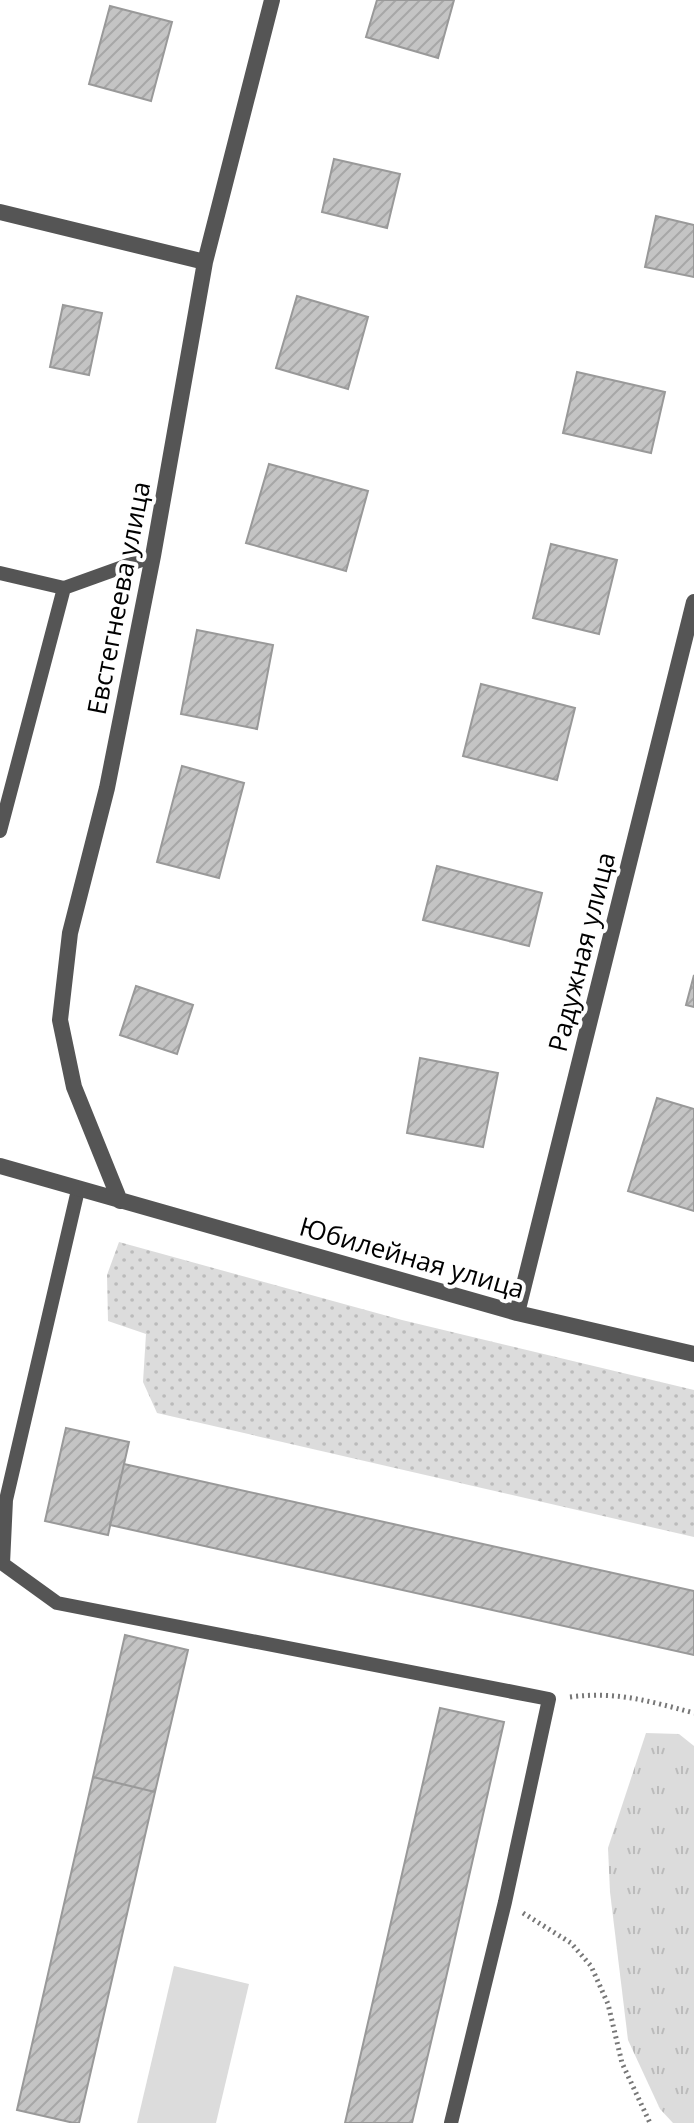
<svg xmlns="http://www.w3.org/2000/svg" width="694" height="2123" viewBox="0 0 694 2123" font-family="'Open Sans',sans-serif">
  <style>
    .grass { fill: url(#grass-tufts) }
    .park { fill: #dcdcdc }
    .garden { fill: url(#garden-dots) }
    .building { fill: url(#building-hatch); stroke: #999; stroke-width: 2 }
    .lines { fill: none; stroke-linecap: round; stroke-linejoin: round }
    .path { stroke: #777; stroke-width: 5; stroke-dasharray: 2 4; stroke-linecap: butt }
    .lane { stroke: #555; stroke-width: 14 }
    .street { stroke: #555; stroke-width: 16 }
    .labels { text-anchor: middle; stroke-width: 8; stroke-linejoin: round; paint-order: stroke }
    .street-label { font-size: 26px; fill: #000; stroke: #fff }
  </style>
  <defs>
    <pattern id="grass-tufts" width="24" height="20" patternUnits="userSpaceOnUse" patternTransform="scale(2)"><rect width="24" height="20" fill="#dcdcdc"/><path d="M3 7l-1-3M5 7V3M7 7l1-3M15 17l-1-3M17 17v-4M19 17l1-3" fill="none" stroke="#bbb"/></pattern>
    <pattern id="garden-dots" width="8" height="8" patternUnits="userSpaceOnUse" patternTransform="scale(2)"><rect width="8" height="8" fill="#dcdcdc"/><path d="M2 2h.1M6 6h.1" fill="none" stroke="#bbb" stroke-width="1.8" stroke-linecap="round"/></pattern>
    <pattern id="building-hatch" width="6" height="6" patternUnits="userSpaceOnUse" patternTransform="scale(2)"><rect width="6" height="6" fill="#c4c4c4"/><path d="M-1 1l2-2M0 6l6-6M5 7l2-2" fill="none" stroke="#a7a7a7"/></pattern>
  </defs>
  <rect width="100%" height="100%" fill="#fff"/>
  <path class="grass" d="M646 1733 679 1734 694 1746V2123H673L660 2109 628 2040 610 1892 608 1848Z"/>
  <path class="park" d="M174 1966 249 1984 216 2123H137Z"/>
  <path class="garden" d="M119 1242 402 1320 694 1390V1537L157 1413 143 1382 146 1334 108 1321 107 1275Z"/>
  <path class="building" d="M377 0H454L438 58 366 37Z
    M110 6 172 22 151 101 89 84Z
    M334 159 400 174 387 228 322 212Z
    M656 216 694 225V277L645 267Z
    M297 296 368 317 348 389 276 368Z
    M63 305 102 313 89 375 50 367Z
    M577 372 665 392 651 453 563 433Z
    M269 464 368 491 346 571 246 543Z
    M551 544 617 560 599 634 533 618Z
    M197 630 273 645 257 729 181 714Z
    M481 684 575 708 557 780 463 756Z
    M182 766 244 783 219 878 157 862Z
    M437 866 542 893 529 946 423 920Z
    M694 975V1007L686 1005Z
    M136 986 193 1005 177 1054 120 1035Z
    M420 1058 498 1073 483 1147 407 1133Z
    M657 1098 694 1109V1211L628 1191Z
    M66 1428 129 1442 108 1535 45 1521Z
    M124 1464 694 1591V1655L110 1525Z
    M125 1635 188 1650 155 1792 93 1777Z
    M440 1708 504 1722 443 1991 412 2123H345Z
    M93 1777 155 1792 79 2123H74L17 2110Z"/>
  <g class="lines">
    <path class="path" d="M570 1697C617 1691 649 1701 694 1713
      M523 1913 571 1943 591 1966 608 2004 622 2063 650 2123"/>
    <path class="lane" d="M0 573 64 588 153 556
      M0 831 64 588
      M78 1190 6 1500 3 1564 57 1603 549 1699 505 1902 451 2123"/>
    <path class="street" d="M0 212 205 262
      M0 1166 517 1313 694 1354
      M120 1201 74 1087 60 1020 70 933 107 788 153 556 205 262 272 0
      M517 1313 694 602"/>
  </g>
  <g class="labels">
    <g class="street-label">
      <text transform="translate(119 598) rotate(-79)" y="9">Евстегнеева улица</text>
      <text transform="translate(582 952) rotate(-76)" y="9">Радужная улица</text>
      <text transform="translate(412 1258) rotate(16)" y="9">Юбилейная улица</text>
    </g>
  </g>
</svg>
